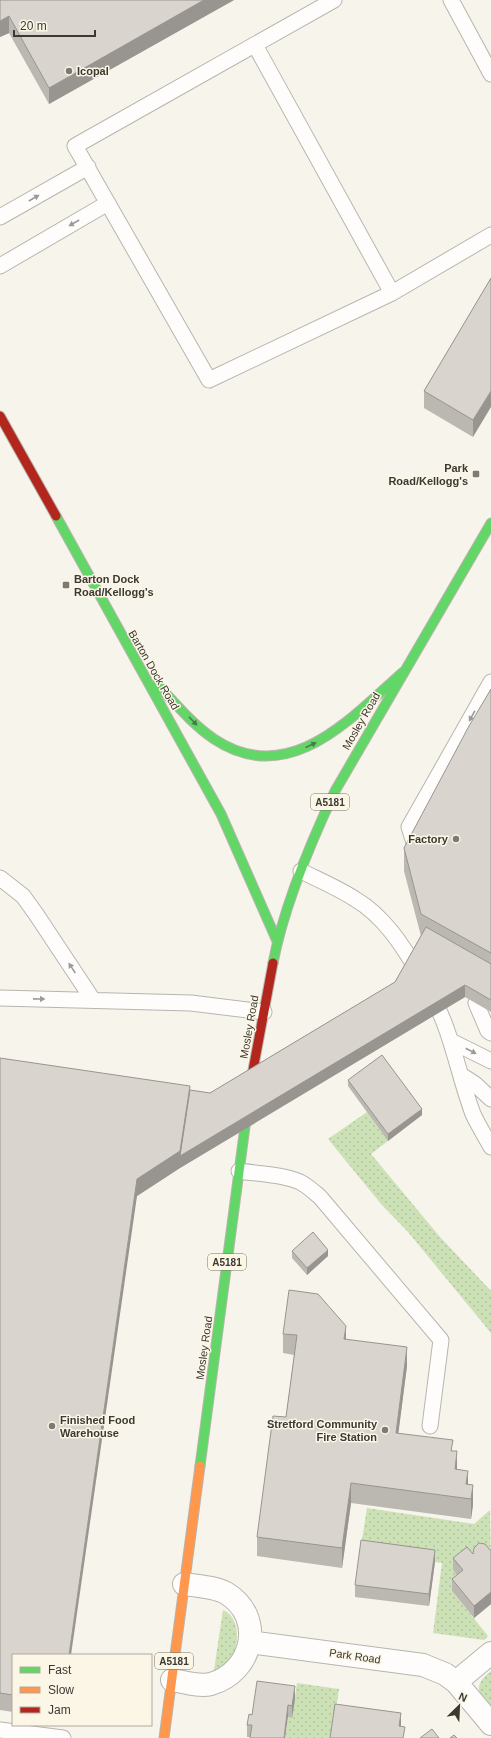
<svg xmlns="http://www.w3.org/2000/svg" width="491" height="1738" viewBox="0 0 491 1738" font-family="Arial,sans-serif">
  <style>
    .grass { fill: url(#grass-dots) }
    .lines { fill: none; stroke-linecap: round; stroke-linejoin: round }
    .lane-casing { stroke: #b7b5ae; stroke-width: 17 }
    .street-casing { stroke: #b7b5ae; stroke-width: 24 }
    .fast-casing { stroke: #b7b5ae; stroke-width: 11 }
    .slow-casing { stroke: #b7b5ae; stroke-width: 11 }
    .jam-casing { stroke: #b7b5ae; stroke-width: 11 }
    .lane { stroke: #fefdfc; stroke-width: 15 }
    .street { stroke: #fefdfc; stroke-width: 22 }
    .fast { stroke: #63d668; stroke-width: 9 }
    .slow { stroke: #ff974d; stroke-width: 9 }
    .jam { stroke: #b3261e; stroke-width: 9 }
    .wall { fill: #bbb7b1 }
    .shaded-wall { fill: #989590 }
    .building { fill: #d9d5ce; stroke: #989590 }
    .oneway { fill: #9c9b98 }
    .oneway2 { fill: #4b7848 }
    .poi-dot { fill: #7d7a73; stroke: #fcf6e6; stroke-width: 1.5 }
    .labels { text-anchor: middle; stroke-width: 3; stroke-linejoin: round; paint-order: stroke }
    .shield { fill: #fcf6e6; stroke: #757269; stroke-width: 1 }
    .shield-label { font-size: 10px; font-weight: bold; fill: #3b3933 }
    .poi-label { font-size: 11px; font-weight: bold; fill: #3b3933; stroke: #fcf6e6; text-anchor: start }
    .street-label { font-size: 11px; fill: #3b3933; stroke: #fcf6e6 }
  </style>
  <defs>
    <pattern id="grass-dots" width="8" height="8" patternUnits="userSpaceOnUse"><rect width="8" height="8" fill="#cde1b7"/><path d="M2 2h.1M6 6h.1" fill="none" stroke="#b1c29e" stroke-width="1.8" stroke-linecap="round"/></pattern>
  </defs>
  <rect width="100%" height="100%" fill="#f7f4eb"/>
  <path class="grass" d="M367 1112 388 1141 371 1154 440 1237 491 1291V1333L408 1232 381 1204 328 1139Z
    M367 1508 474 1524 490 1510 491 1562 452 1591 488 1636 484 1640 433 1633 442 1563 360 1552Z
    M223 1610C247 1620 238 1669 214 1670Z
    M491 1671V1710C478 1694 472 1686 491 1671Z
    M297 1683 339 1689 332 1738H285L288 1717 292 1718Z"/>
  <g class="lines">
    <defs>
      <path id="lane" d="M334 0 75 146 209 380 392 293 491 235
        M451 0 491 74
        M255 45 392 293
        M0 217 88 167
        M0 266 108 203
        M416 849 409 827 491 682
        M301 871C319 880 338 888 355 899 384 916 403 946 420 975
        M0 878 23 896 36 914 93 1000
        M431 994C452 1032 458 1074 473 1114 478 1125 485 1136 491 1147
        M0 998 191 1003 264 1012
        M476 1003 488 1031 491 1033
        M451 1041 491 1061
        M461 1075 475 1084 491 1099
        M239 1171C258 1174 282 1174 300 1182 308 1186 314 1192 320 1197L441 1340 430 1426
        M0 1730 63 1738"/>
      <path id="street" d="M250 1642 423 1665 445 1674 456 1682
        M491 1653 456 1682 491 1724
        M172 1680C184 1682 199 1687 211 1684 253 1672 266 1617 226 1593 215 1587 198 1586 184 1584"/>
      <path id="fast" d="M56 516 221 814 277 941
        M157 684C175 703 192 724 214 739 289 789 351 718 403 672
        M273 963C284 905 310 844 335 791L491 523
        M200 1466 248 1104"/>
      <path id="slow" d="M164 1738 200 1466"/>
      <path id="jam" d="M0 416 56 516
        M248 1104 253 1070 273 963"/>
    </defs>
    <use href="#lane" class="lane-casing"/>
    <use href="#street" class="street-casing"/>
    <use href="#fast" class="fast-casing"/>
    <use href="#slow" class="slow-casing"/>
    <use href="#jam" class="jam-casing"/>
    <use href="#lane" class="lane"/>
    <use href="#street" class="street"/>
    <use href="#fast" class="fast"/>
    <use href="#slow" class="slow"/>
    <use href="#jam" class="jam"/>
  </g>
  <path class="wall" d="M0 0H234L49 104 9 33 0 37Z
    M491 278 473 437 424 408V391Z
    M491 689V1012L465 997 180 1168 137 1196 13 1655V1712L0 1710V1058L190 1090 210 1093 395 982 421 936 404 871V848Z
    M348 1080 422 1115 388 1141 348 1086Z
    M292 1251 328 1256 307 1275 292 1258Z
    M283 1334 346 1339 407 1366 398 1433 453 1451 457 1470 468 1485 473 1505 471 1519 351 1503 342 1568 257 1556V1537L286 1417 294 1355 283 1353Z
    M490 1550H491V1604L474 1618 452 1591V1579L457 1575 453 1570V1558Z
    M435 1562 429 1606 355 1597V1585Z
    M295 1699 292 1718 288 1717 250 1737H247V1725L252 1715Z"/>
  <path class="shaded-wall" d="M204 0H234L49 104V88Z
    M9 16V33L0 37V21Z
    M491 391V407L473 437V420Z
    M465 985V997L180 1168 137 1196 71 1655H69L137 1179 190 1086V1102Z
    M422 1109V1115L388 1141V1134Z
    M328 1250V1256L307 1275V1268Z
    M346 1326V1345L344 1339Z
    M407 1347V1366L396 1452V1433Z
    M457 1451V1471L455 1469Z
    M468 1471V1491L466 1484Z
    M351 1483V1503L342 1568V1548Z
    M473 1485V1505L471 1519V1499Z
    M435 1550V1562L429 1606V1594Z
    M491 1592V1604L474 1618V1606Z
    M295 1686V1699L292 1718V1706Z
    M288 1705V1717L285 1738H284Z
    M401 1713V1725L399 1738V1726Z"/>
  <path class="building" d="M0 0H204L49 88 9 16 0 21Z
    M491 278V391L473 420 424 391Z
    M491 689V953L421 914 404 848 469 726Z
    M426 927 491 964V1000L465 985 180 1156 190 1090 210 1093 395 982Z
    M382 1055 422 1109 388 1134 348 1080Z
    M0 1058 190 1086 180 1151 137 1179 69 1655H13V1695L0 1693Z
    M313 1232 328 1250 307 1268 292 1251Z
    M289 1290 318 1294 346 1326 344 1339 407 1347 396 1433 453 1440 451 1451H457L455 1469 468 1471 466 1484 473 1485 471 1499 351 1483 342 1548 257 1537 273 1416 286 1417 297 1335 283 1334Z
    M361 1540 435 1550 429 1594 355 1585Z
    M479 1543 485 1544 490 1550H491V1592L474 1606 452 1579 463 1570 453 1558 467 1547 473 1554 474 1548Z
    M257 1681 295 1686 292 1706 288 1705 284 1738H250L252 1725H247L249 1714 252 1715Z
    M335 1704 401 1713 399 1726 405 1727 403 1738H330Z
    M432 1729 439 1738H420Z
    M454 1735 457 1738H450Z"/>
  <defs><path id="oneway-solid" d="M-6-.8H1V-3.2L6.5 0L1 3.2V.8H-6Z"/></defs>
  <g class="oneway">
    <use href="#oneway-solid" transform="translate(34 198) rotate(-30)"/>
    <use href="#oneway-solid" transform="translate(74 223) rotate(150)"/>
    <use href="#oneway-solid" transform="translate(472 716) rotate(119)"/>
    <use href="#oneway-solid" transform="translate(72 968) rotate(-123)"/>
    <use href="#oneway-solid" transform="translate(39 999) rotate(1)"/>
    <use href="#oneway-solid" transform="translate(471 1051) rotate(27)"/>
  </g>
  <g class="oneway2">
    <use href="#oneway-solid" transform="translate(193 721) rotate(46)"/>
    <use href="#oneway-solid" transform="translate(311 745) rotate(-26)"/>
  </g>
  <g class="poi-dot">
    <circle cx="69" cy="71" r="4"/>
    <rect x="472" y="470" width="8" height="8" rx="2"/>
    <rect x="62" y="581" width="8" height="8" rx="2"/>
    <circle cx="456" cy="839" r="4"/>
    <circle cx="52" cy="1426" r="4"/>
    <circle cx="385" cy="1430" r="4"/>
  </g>
  <g class="labels">
    <g class="shield">
      <rect x="311" y="794" width="38" height="16" rx="3"/>
      <rect x="208" y="1254" width="38" height="16" rx="3"/>
      <rect x="155" y="1653" width="38" height="16" rx="3"/>
    </g>
    <g class="shield-label">
      <text x="330" y="806">A5181</text>
      <text x="227" y="1266">A5181</text>
      <text x="174" y="1665">A5181</text>
    </g>
    <g class="poi-label">
      <text x="77" y="75">Icopal</text>
      <text x="468" y="472" text-anchor="end">Park<tspan x="468" dy="13">Road/Kellogg's</tspan></text>
      <text x="74" y="583">Barton Dock<tspan x="74" dy="13">Road/Kellogg's</tspan></text>
      <text x="448" y="843" text-anchor="end">Factory</text>
      <text x="60" y="1424">Finished Food<tspan x="60" dy="13">Warehouse</tspan></text>
      <text x="377" y="1428" text-anchor="end">Stretford Community<tspan x="377" dy="13">Fire Station</tspan></text>
    </g>
    <g class="street-label">
      <text transform="translate(154 670) rotate(60)" y="4">Barton Dock Road</text>
      <text transform="translate(361 721) rotate(-60)" y="4">Mosley Road</text>
      <text transform="translate(249 1027) rotate(-80)" y="4">Mosley Road</text>
      <text transform="translate(204 1348) rotate(-82)" y="4">Mosley Road</text>
      <text transform="translate(355 1656) rotate(8)" y="4">Park Road</text>
    </g>
  </g>
  <rect x="12" y="1654" width="140" height="72" fill="#fcf6e6" stroke="#afaa9e"/>
  <rect x="20" y="1667" width="20" height="6" fill="#63d668" stroke="#afaa9e"/>
  <text x="48" y="1674" font-size="12" fill="#3b3933">Fast</text>
  <rect x="20" y="1687" width="20" height="6" fill="#ff974d" stroke="#afaa9e"/>
  <text x="48" y="1694" font-size="12" fill="#3b3933">Slow</text>
  <rect x="20" y="1707" width="20" height="6" fill="#b3261e" stroke="#afaa9e"/>
  <text x="48" y="1714" font-size="12" fill="#3b3933">Jam</text>
  <g transform="translate(459 1706) rotate(24)" stroke="#fcf6e6" stroke-width="3" paint-order="stroke">
  <path d="M0-3L7 15L0 10L-7 15Z" fill="#3b3933"/>
  <text y="-6" font-size="11" font-weight="bold" text-anchor="middle" fill="#3b3933">N</text>
  </g>
  <path d="M14 30v6h81v-6" fill="none" stroke="#3b3933" stroke-width="2"/>
  <text x="20" y="30" font-size="12" fill="#3b3933" stroke="#fcf6e6" stroke-width="3" paint-order="stroke">20 m</text>
</svg>
